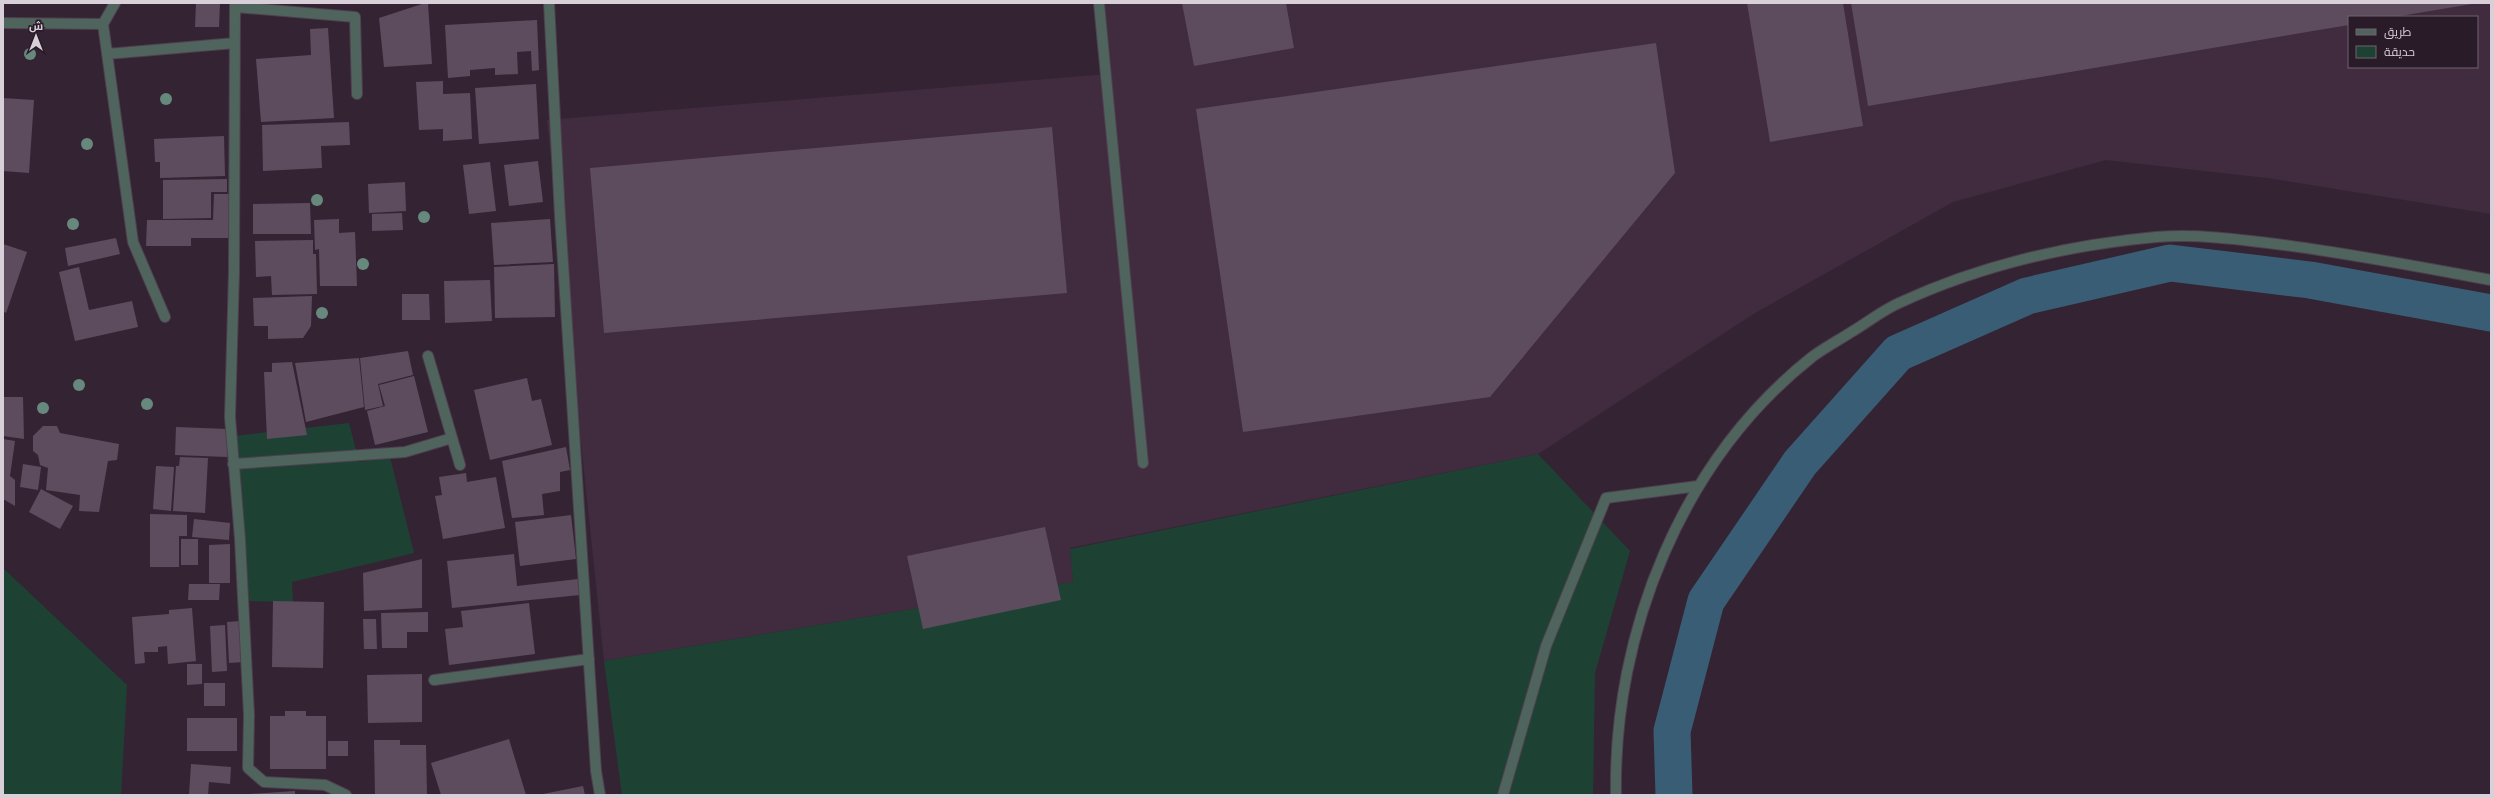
<svg xmlns="http://www.w3.org/2000/svg" width="2494" height="798" viewBox="0 0 2494 798" font-family="'Space Grotesk',Cairo,sans-serif">
  <style>
    .built { fill: #402b3f; fill-rule: evenodd }
    .green { fill: #1d4233 }
    .lines { fill: none; stroke-linecap: round; stroke-linejoin: round }
    .canal { stroke: #3a5d76; stroke-width: 37 }
    .building { fill: #5d4c5d }
    .minor-casing { stroke: #4e3f4e; stroke-width: 12 }
    .minor { stroke: #50645e; stroke-width: 10 }
    .tree { fill: #67887c }
  </style>
  <rect width="100%" height="100%" fill="#342433"/>
  <path class="built" d="M1104 3H2491V214L2268 178 2106 160 1953 202 1755 313 1538 454 1070 548 1073 582 604 661 547 120 1109 74ZM2349 17H2477V67H2349Z"/>
  <path class="green" d="M349 423 359 462 390 457 414 553 292 582 293 602 242 601 234 436Z
    M1538 454 1630 551 1595 673 1593 795H622L604 661 1073 582 1070 549Z
    M3 568 127 685 121 795H3Z"/>
  <g class="lines">
    <path class="canal" d="M1674 795 1672 731 1706 601 1800 463 1898 353 2027 296 2170 263 2310 280 2491 313"/>
  </g>
  <path class="building" d="M196 3H220L219 27H195Z
    M425 3H428L432 64 384 67 379 18Z
    M1182 3H1286L1294 48 1194 66Z
    M1747 3H1843L1863 126 1770 142Z
    M1851 3H2472V4L2394 17H2349V25L1868 106Z
    M537 20 539 70 532 71 531 51 517 52 518 74 495 75V68L470 70V76L448 78 445 25Z
    M328 28 334 118 261 122 256 59 311 55 310 29Z
    M1656 43 1675 173 1490 397 1243 432 1196 109Z
    M443 81V94L470 93 472 139 443 141V129L419 130 416 82Z
    M536 84 539 139 479 144 475 88Z
    M3 98 34 100 29 173 3 171Z
    M349 122 350 145 321 146 322 168 263 171 262 125Z
    M1052 127 1067 293 604 333 590 168Z
    M224 136 225 176 160 178V162H155L154 139Z
    M538 161 543 202 509 206 504 165Z
    M490 162 496 211 469 214 463 165Z
    M227 179V192H211V218L163 219V180Z
    M405 182 406 211 369 213 368 184Z
    M214 194H232L231 238H191V246H146L147 220H213Z
    M310 203 311 234H253V204Z
    M402 213 403 230 372 231V214Z
    M339 219V233L355 232 357 286H320L319 249 315 250 314 220Z
    M550 219 553 262 494 265 491 223Z
    M116 238 120 254 68 266 65 248Z
    M313 240V254H316L317 294 272 295 271 276 256 277 255 241Z
    M3 244 27 252 6 313 3 311Z
    M554 264 555 317 495 318 494 267Z
    M79 267 89 310 132 301 138 327 75 341 59 272Z
    M490 280 492 321 445 323 444 281Z
    M402 294H429L430 320H402Z
    M312 296 311 326 303 338 268 339V326H254L253 298Z
    M408 351 413 375 378 384 383 406 365 410 360 358Z
    M359 358 364 407 306 422 295 363Z
    M292 362 307 435 267 439 264 372H272V363Z
    M414 376 428 432 375 445 367 411 385 406 379 385Z
    M527 378 532 401 541 399 552 445 490 460 474 390Z
    M3 397H23L24 439 3 436Z
    M43 426H57L60 433 119 444 117 460 108 461 99 512 79 511 80 495 46 490 48 468 40 465 38 455 33 451V436Z
    M176 427 228 429 227 457 175 455Z
    M3 439 15 441 10 476 15 480V506L3 499Z
    M566 447 570 470 560 472V491L542 494 544 515 512 518 502 461Z
    M180 457 208 458 205 513 173 511 176 466H179Z
    M23 464 41 467 38 490 20 487Z
    M156 466 174 467 171 511 153 509Z
    M466 473 467 482 496 477 505 528 443 539 435 496 442 495 439 477Z
    M41 489 73 506 60 529 29 512Z
    M150 514 187 515V536H179V567H150Z
    M571 515 576 559 520 566 515 522Z
    M194 519 230 523 229 540 192 537Z
    M1045 527 1061 600 923 629 907 556Z
    M181 539H198V565H181Z
    M230 544V583H209V545Z
    M514 554 517 586 578 579 580 595 452 608 447 561Z
    M422 559V608L364 611 363 573Z
    M189 584H220L219 600H188Z
    M273 601 324 602 323 668 272 667Z
    M529 603 535 654 449 665 445 629 463 627 461 611Z
    M192 608 196 661 168 664 167 646 158 647V652H144L145 663 135 664 132 617 169 614V610Z
    M428 612V632H407V648H382L381 613Z
    M363 619H376L377 649H364Z
    M241 621 243 662 229 663 227 622Z
    M225 625 227 671 212 672 210 626Z
    M187 664H202V684L187 685Z
    M422 674V722L368 723 367 675Z
    M204 683H225V706H204Z
    M285 711H306V716H326V769H270V716H285Z
    M187 718H237V751H187Z
    M509 739 526 795H441L431 763Z
    M374 740H400V745H426L427 795H375Z
    M328 741H348V756H328Z
    M191 764 231 767 230 784 209 782 208 795H189Z
    M583 786 585 795H543V794Z
    M295 791V795H249V794Z"/>
  <g class="lines">
    <defs>
      <path id="minor" d="M235 3 234 272 230 417 240 539 249 715 248 768 264 782 325 785 346 795
        M549 3 560 216 596 771 600 795
        M1099 3 1143 463
        M235 7 355 17 357 94
        M3 23 103 24 115 3
        M103 24 133 242 165 317
        M107 54 235 43
        M428 356 460 465
        M233 464 405 452 452 438
        M434 680 589 659
        M1503 795 1546 646 1606 498 1698 486
        M1616 795C1613 632 1682 460 1812 357 1824 348 1839 340 1853 331 1868 322 1883 310 1899 303 1979 266 2068 245 2156 237 2196 234 2236 239 2276 244 2348 253 2420 267 2491 280"/>
    </defs>
    <use href="#minor" class="minor-casing"/>
    <use href="#minor" class="minor"/>
  </g>
  <g class="tree">
    <circle cx="30" cy="54" r="6"/>
    <circle cx="166" cy="99" r="6"/>
    <circle cx="87" cy="144" r="6"/>
    <circle cx="317" cy="200" r="6"/>
    <circle cx="424" cy="217" r="6"/>
    <circle cx="73" cy="224" r="6"/>
    <circle cx="363" cy="264" r="6"/>
    <circle cx="322" cy="313" r="6"/>
    <circle cx="79" cy="385" r="6"/>
    <circle cx="147" cy="404" r="6"/>
    <circle cx="43" cy="408" r="6"/>
  </g>
  <rect width="2494" height="798" fill="none" stroke="#d9cfd9" stroke-width="8"/>
  <rect x="2348" y="16" width="130" height="52" fill="#2a1b29" stroke="#70636f"/>
  <rect x="2356" y="29" width="20" height="6" fill="#50645e" stroke="#70636f"/>
  <text x="2384" y="36" font-size="12" fill="#d9cfd9">طريق</text>
  <rect x="2356" y="46" width="20" height="12" fill="#1d4233" stroke="#70636f"/>
  <text x="2384" y="56" font-size="12" fill="#d9cfd9">حديقة</text>
  <g transform="translate(36 36)" stroke="#2a1b29" stroke-width="3" paint-order="stroke">
  <path d="M0-3L7 15L0 10L-7 15Z" fill="#d9cfd9"/>
  <text y="-6" font-size="11" font-weight="bold" text-anchor="middle" fill="#d9cfd9">ش</text>
  </g>
</svg>
